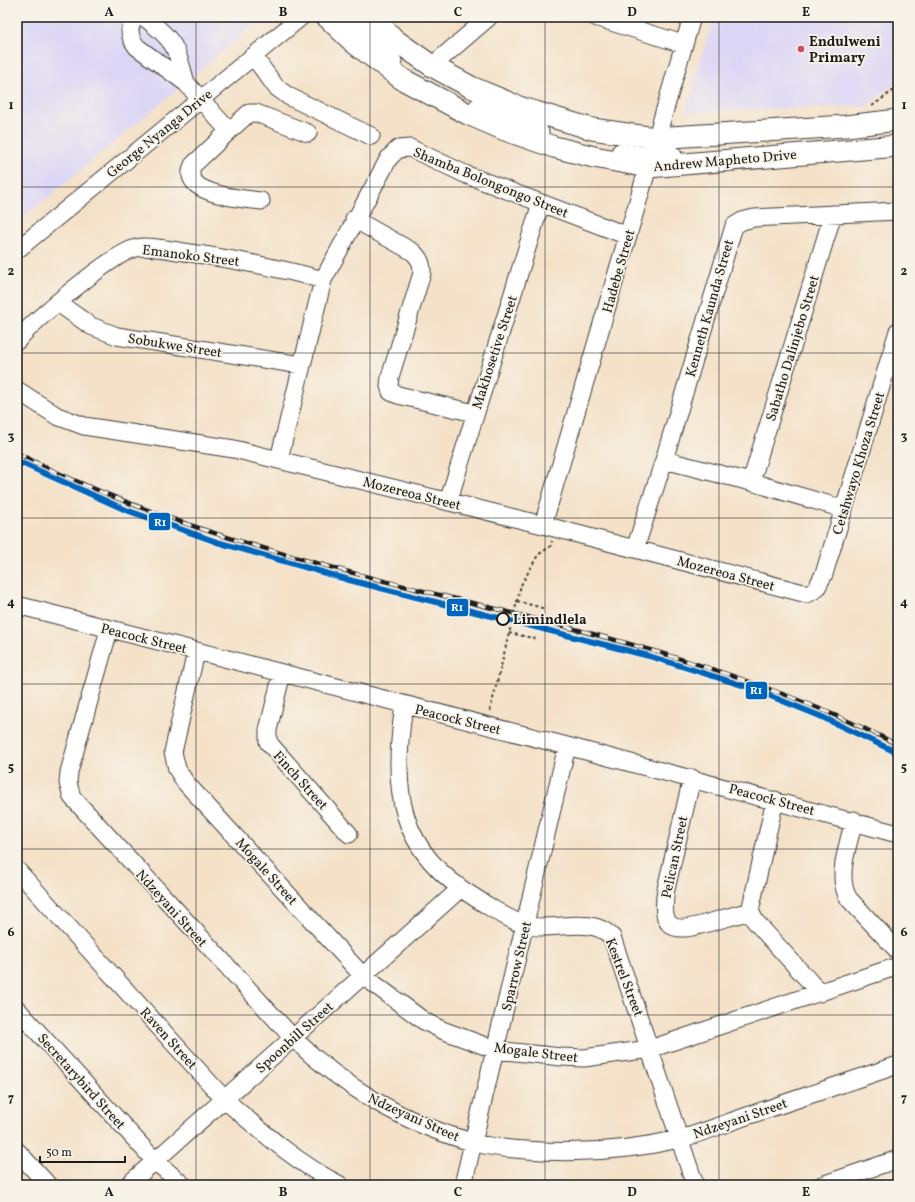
<svg xmlns="http://www.w3.org/2000/svg" width="915" height="1202" viewBox="0 0 915 1202" font-family="Vollkorn,serif">
  <style>
    .built { fill: #dcd6f6 }
    .lines { fill: none; stroke-linecap: round; stroke-linejoin: round }
    .minor-casing { stroke: #3c3a36; stroke-width: 19 }
    .major-casing { stroke: #3c3a36; stroke-width: 23 }
    .path { stroke: #3c3a36; stroke-width: 2; stroke-dasharray: 3 3; stroke-linecap: butt }
    .minor { stroke: #fff; stroke-width: 17 }
    .major { stroke: #fff; stroke-width: 21 }
    .rail-casing { stroke: #1c1c1c; stroke-width: 4.5 }
    .rail { stroke: #f7f3e8; stroke-width: 3; stroke-dasharray: 9; stroke-linecap: butt }
    .path-bridge { stroke: #3c3a36; stroke-width: 2; stroke-dasharray: 3 3; stroke-linecap: butt }
    .rail-1-casing { stroke: #f7f3e8; stroke-width: 9 }
    .rail-1 { stroke: #0065bd; stroke-width: 6 }
    .grid { fill: none; stroke: #1c1c1c; stroke-width: 1; stroke-opacity: 0.55 }
    .poi-dot { fill: #d1495b; stroke: #f7f3e8; stroke-width: 1.5 }
    .stop-dot { fill: #f7f3e8; stroke: #1c1c1c; stroke-width: 2 }
    .labels { text-anchor: middle; stroke-width: 3.5; stroke-linejoin: round; paint-order: stroke }
    .poi-label { font-size: 14px; font-weight: bold; fill: #1c1c1c; stroke: #f7f3e8; text-anchor: start }
    .street-label { font-size: 14px; fill: #1c1c1c; stroke: #f7f3e8 }
    .stop-label { font-size: 14px; font-weight: bold; fill: #1c1c1c; stroke: #f7f3e8; text-anchor: start }
    .line-badge { stroke: #f7f3e8; stroke-width: 1.5 }
    .badge-label { font-size: 11px; text-anchor: middle; font-weight: bold; fill: #fff }
    .neatline { fill: none; stroke: #1c1c1c; stroke-width: 1.5 }
    .grid-label { font-size: 13px; text-anchor: middle; font-weight: bold; fill: #1c1c1c }
  </style>
  <rect width="100%" height="100%" fill="#f7f3e8"/>
  <filter id="ink" filterUnits="userSpaceOnUse"><feTurbulence type="fractalNoise" baseFrequency=".025" numOctaves="2"/><feDisplacementMap in="SourceGraphic" scale="8" xChannelSelector="R" yChannelSelector="G"/><feConvolveMatrix kernelMatrix="1 2 1 2 8 2 1 2 1" color-interpolation-filters="sRGB"/></filter>
  <filter id="wash" filterUnits="userSpaceOnUse"><feTurbulence type="fractalNoise" baseFrequency=".012" numOctaves="4" result="noise"/><feDisplacementMap in="SourceGraphic" scale="16" xChannelSelector="R" yChannelSelector="G"/><feGaussianBlur stdDeviation="0.9" result="paint"/><feColorMatrix in="noise" values="0 0 0 0 0 0 0 0 0 0 0 0 0 0 0 0 0 1.4 0 .05"/><feComposite in="paint" operator="in"/></filter>
  <g filter="url(#wash)">
    <rect width="100%" height="100%" fill="#f4e1c8"/>
    <path class="built" d="M17 17H264L17 223Z
      M713 17H898V81L867 106 686 112Z"/>
  </g>
  <g filter="url(#ink)">
    <g class="lines">
      <defs>
        <path id="minor" d="M136 17C127 27 129 37 137 47L186 83 229 131 249 113H256L308 133
          M144 17C175 41 176 46 186 83
          M347 17 380 50 393 61
          M595 17 683 44
          M254 57 276 87 288 96 371 136
          M432 66 489 17
          M477 107 540 132
          M229 131 193 165C178 195 245 199 261 201
          M620 152 651 157 673 155
          M354 219 413 252C420 259 422 263 422 273L390 377 389 386 391 392 398 395 474 413
          M17 250 301 17
          M58 303 91 326 117 336 301 365
          M17 341C33 321 113 253 136 248 150 245 169 250 184 252 231 259 277 267 323 280
          M17 390 57 416 84 426 234 449 543 525 807 594 816 589 824 574 898 331
          M279 459 323 280 389 158 398 149 410 148 467 175 628 236
          M664 460 751 482 844 509
          M751 482 833 214
          M448 502 541 203
          M543 525 692 17
          M635 549 664 460 734 226 742 221 754 218 898 211
          M17 605 567 746 898 834
          M109 630 69 772 68 783 72 797 293 1038C342 1086 405 1124 472 1142 489 1147 508 1149 526 1150 578 1154 628 1151 679 1139 703 1133 726 1123 750 1115 799 1098 849 1082 898 1065
          M196 652 173 752 177 769 185 782 362 975 424 1021 442 1030 496 1050 561 1057 584 1058 650 1049 898 966
          M282 673 268 730V742L349 834
          M404 705C392 791 396 850 477 899 492 908 508 920 525 925 551 933 591 914 612 937L695 1185
          M692 778 666 889C660 929 671 934 708 923 722 919 736 915 750 911
          M775 800 750 911 755 921 820 993
          M854 820C849 843 835 878 849 899L898 951
          M17 870 225 1100C261 1131 297 1163 340 1185
          M17 1009 155 1161 183 1185
          M17 1151 48 1185
          M128 1185 460 889
          M463 1185 567 746
          M822 1185 898 1159"/>
        <path id="major" d="M327 17 353 42 402 79 468 114 505 130 554 147 594 157 648 167 898 146
          M372 17 395 40 432 66 471 87 519 107 592 129 655 138 846 126 898 120"/>
      </defs>
      <use href="#minor" class="minor-casing"/>
      <use href="#major" class="major-casing"/>
      <path class="path" d="M872 106 898 87
        M521 585 538 555 551 546 552 541
        M517 601 546 609
        M509 633 538 639
        M490 711 501 666"/>
      <use href="#minor" class="minor"/>
      <use href="#major" class="major"/>
      <defs>
        <path id="rail" d="M17 453C295 596 620 603 898 745"/>
      </defs>
      <use href="#rail" class="rail-casing"/>
      <use href="#rail" class="rail"/>
      <path class="path-bridge" d="M501 666 521 585"/>
      <defs>
        <path id="rail-1" d="M17 461 126 510 217 542 353 581 649 656 748 687 820 716 898 753"/>
      </defs>
      <use href="#rail-1" class="rail-1-casing"/>
      <use href="#rail-1" class="rail-1"/>
    </g>
  </g>
  <path class="grid" d="M196 17V1185M370 17V1185M545 17V1185M719 17V1185M17 187H898M17 353H898M17 518H898M17 684H898M17 849H898M17 1015H898"/>
  <circle class="poi-dot" cx="801" cy="49" r="4"/>
  <circle class="stop-dot" cx="503" cy="619" r="6"/>
  <g class="labels">
    <g class="poi-label">
      <text x="809" y="46">Endulweni<tspan x="809" dy="16">Primary</tspan></text>
    </g>
    <g class="street-label">
      <text transform="translate(159 133) rotate(-39)" y="5">George Nyanga Drive</text>
      <text transform="translate(725 160) rotate(-5)" y="5">Andrew Mapheto Drive</text>
      <text transform="translate(491 182) rotate(22)" y="5">Shamba Bolongongo Street</text>
      <text transform="translate(191 255) rotate(7)" y="5">Emanoko Street</text>
      <text transform="translate(618 271) rotate(-74)" y="5">Hadebe Street</text>
      <text transform="translate(709 308) rotate(-74)" y="5">Kenneth Kaunda Street</text>
      <text transform="translate(175 345) rotate(9)" y="5">Sobukwe Street</text>
      <text transform="translate(792 348) rotate(-73)" y="5">Sabatho Dalinjebo Street</text>
      <text transform="translate(494 352) rotate(-72)" y="5">Makhosetive Street</text>
      <text transform="translate(858 463) rotate(-73)" y="5">Cetshwayo Khoza Street</text>
      <text transform="translate(412 493) rotate(14)" y="5">Mozereoa Street</text>
      <text transform="translate(726 573) rotate(15)" y="5">Mozereoa Street</text>
      <text transform="translate(144 638) rotate(14)" y="5">Peacock Street</text>
      <text transform="translate(458 719) rotate(14)" y="5">Peacock Street</text>
      <text transform="translate(301 780) rotate(48)" y="5">Finch Street</text>
      <text transform="translate(772 799) rotate(15)" y="5">Peacock Street</text>
      <text transform="translate(674 857) rotate(-78)" y="5">Pelican Street</text>
      <text transform="translate(267 871) rotate(48)" y="5">Mogale Street</text>
      <text transform="translate(172 908) rotate(48)" y="5">Ndzeyani Street</text>
      <text transform="translate(516 966) rotate(-77)" y="5">Sparrow Street</text>
      <text transform="translate(625 977) rotate(69)" y="5">Kestrel Street</text>
      <text transform="translate(294 1037) rotate(-42)" y="5">Spoonbill Street</text>
      <text transform="translate(169 1038) rotate(48)" y="5">Raven Street</text>
      <text transform="translate(536 1052) rotate(7)" y="5">Mogale Street</text>
      <text transform="translate(82 1081) rotate(48)" y="5">Secretarybird Street</text>
      <text transform="translate(414 1117) rotate(24)" y="5">Ndzeyani Street</text>
      <text transform="translate(740 1118) rotate(-19)" y="5">Ndzeyani Street</text>
    </g>
    <g class="stop-label">
      <text x="513" y="624">Limindlela</text>
    </g>
  </g>
  <g class="line-badge">
    <rect x="148" y="512" width="23" height="19" rx="4" fill="#0065bd"/>
    <rect x="446" y="598" width="23" height="19" rx="4" fill="#0065bd"/>
    <rect x="745" y="681" width="23" height="19" rx="4" fill="#0065bd"/>
  </g>
  <g class="badge-label">
    <text x="160" y="526">R1</text>
    <text x="457" y="611">R1</text>
    <text x="756" y="694">R1</text>
  </g>
  <rect width="915" height="1202" fill="none" stroke="#f7f3e8" stroke-width="44"/>
  <path d="M40 1156v6h85v-6" fill="none" stroke="#1c1c1c" stroke-width="2"/>
  <text x="46" y="1156" font-size="12" fill="#1c1c1c" stroke="#f7f3e8" stroke-width="3" paint-order="stroke">50 m</text>
  <rect x="22" y="22" width="871" height="1158" class="neatline"/>
  <g class="grid-label">
    <text x="109" y="16">A</text>
    <text x="283" y="16">B</text>
    <text x="458" y="16">C</text>
    <text x="632" y="16">D</text>
    <text x="806" y="16">E</text>
    <text x="11" y="109">1</text>
    <text x="904" y="109">1</text>
    <text x="11" y="275">2</text>
    <text x="904" y="275">2</text>
    <text x="11" y="440">3</text>
    <text x="904" y="440">3</text>
    <text x="11" y="606">4</text>
    <text x="904" y="606">4</text>
    <text x="11" y="771">5</text>
    <text x="904" y="771">5</text>
    <text x="11" y="936">6</text>
    <text x="904" y="936">6</text>
    <text x="11" y="1102">7</text>
    <text x="904" y="1102">7</text>
    <text x="109" y="1196">A</text>
    <text x="283" y="1196">B</text>
    <text x="458" y="1196">C</text>
    <text x="632" y="1196">D</text>
    <text x="806" y="1196">E</text>
  </g>
</svg>
